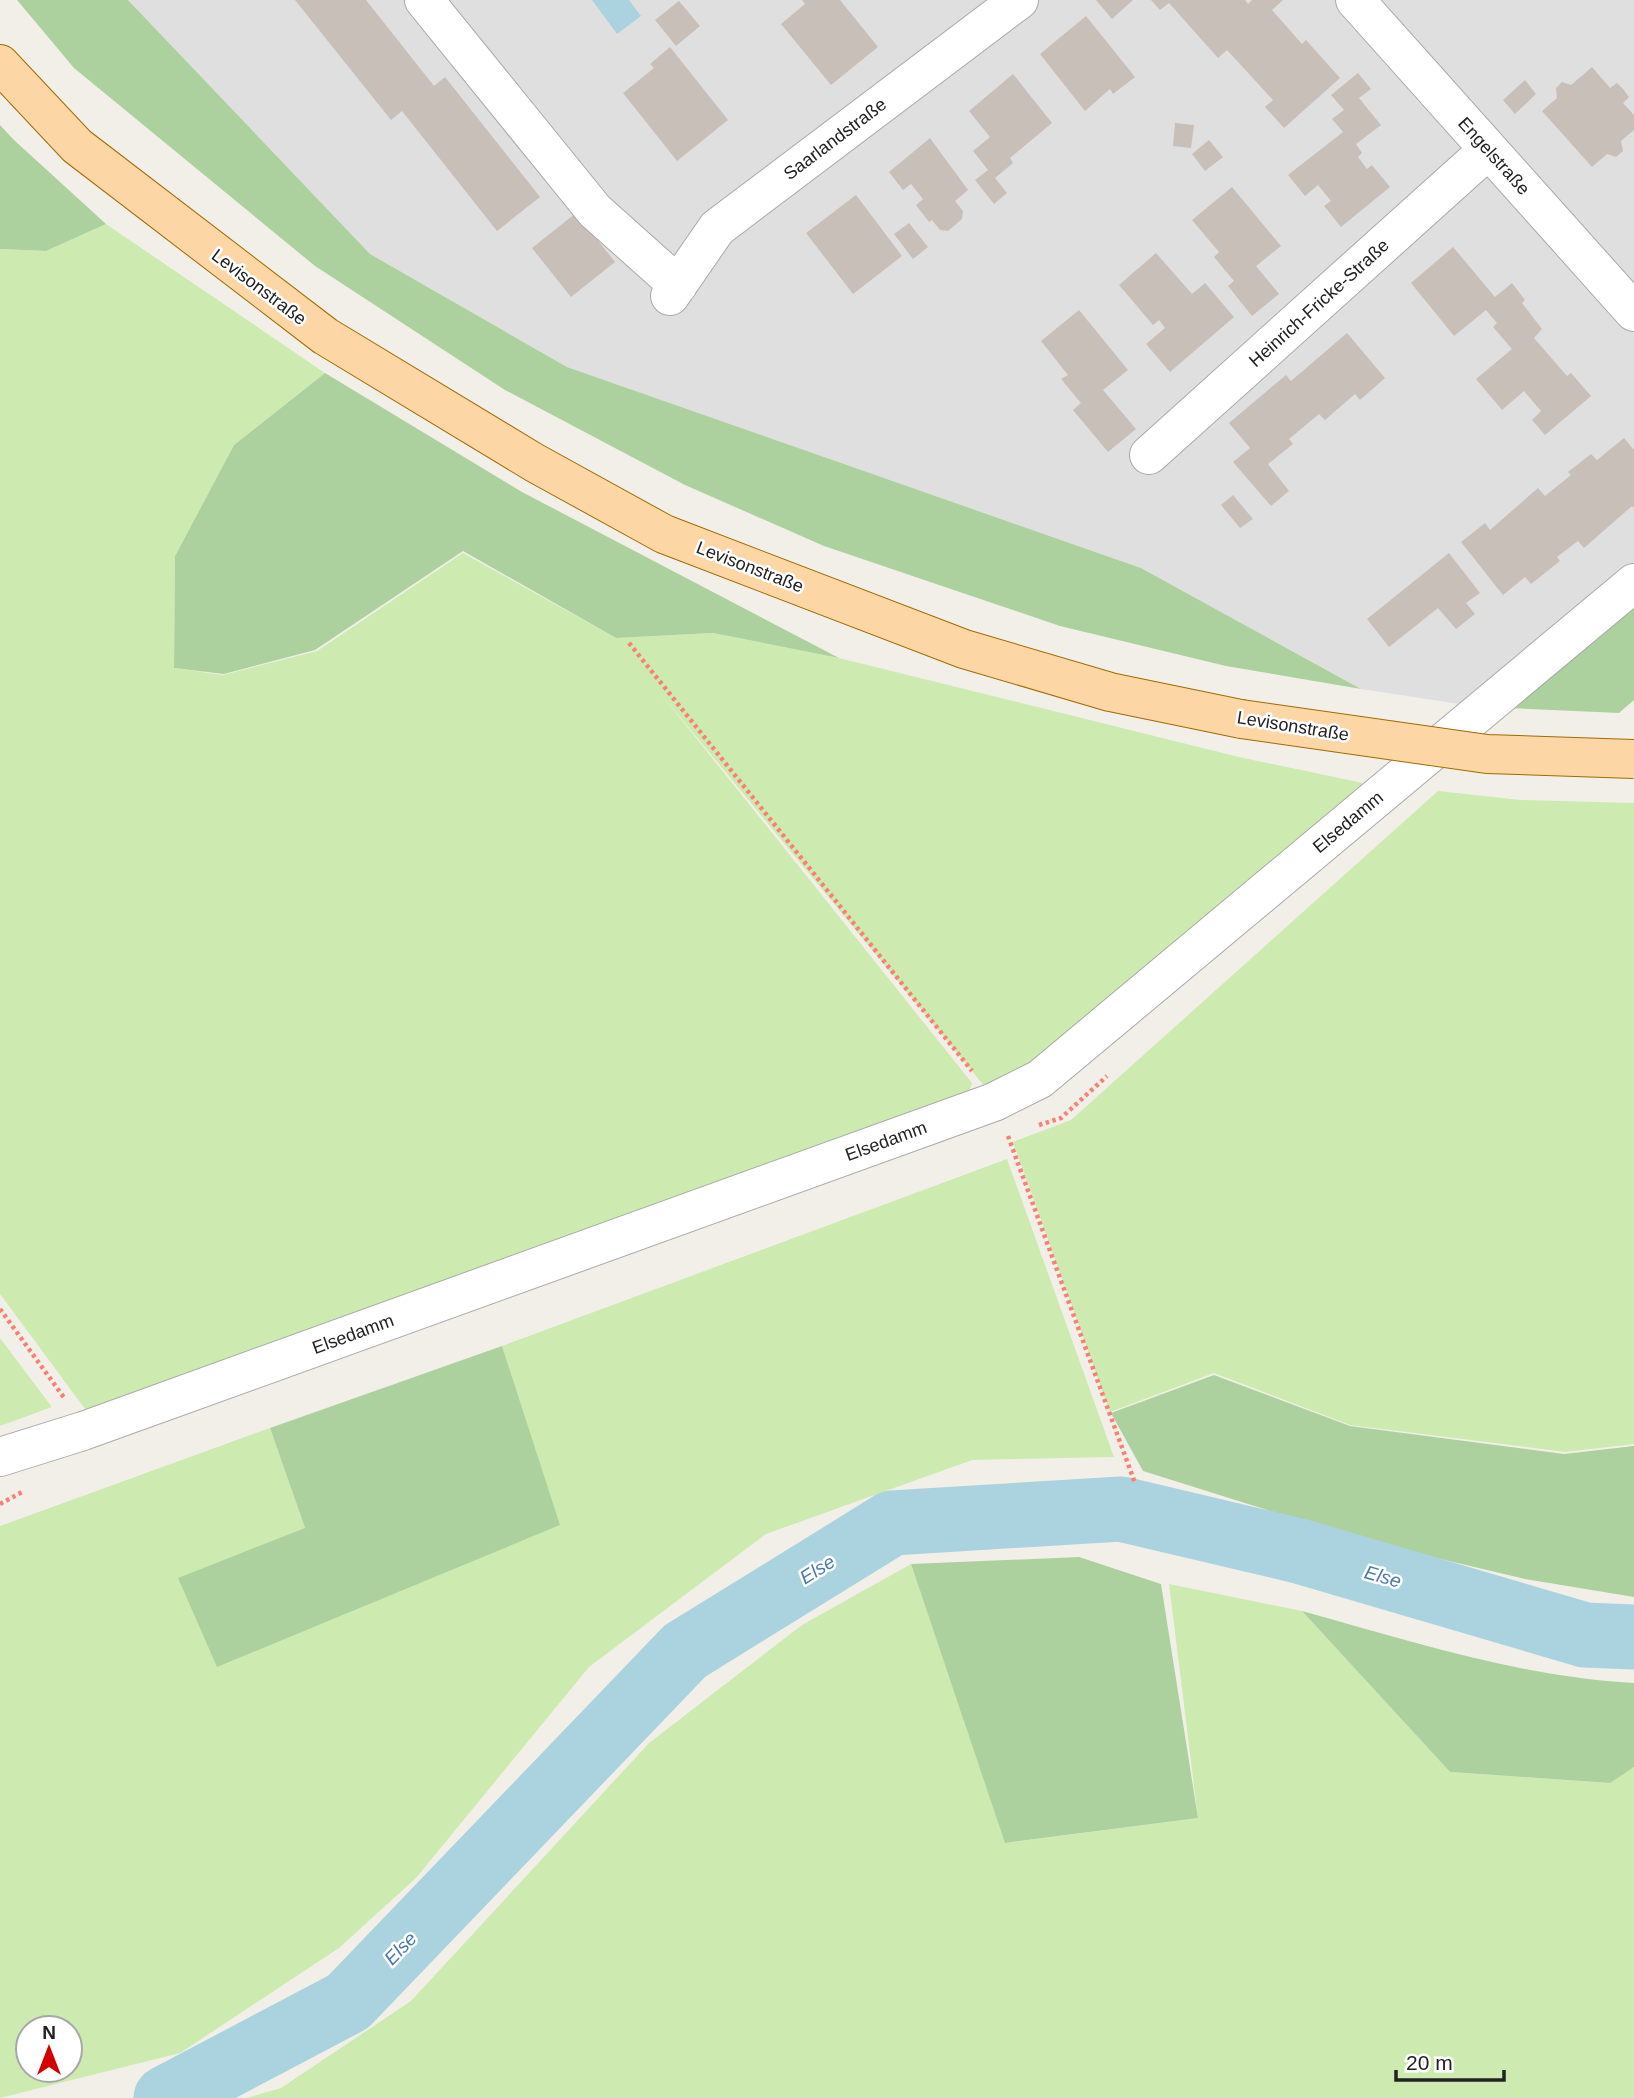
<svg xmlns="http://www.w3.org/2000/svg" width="1634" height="2098" viewBox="0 0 1634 2098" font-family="Helvetica,sans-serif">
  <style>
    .residential { fill: #e0dfdf }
    .grass { fill: #cdebb0; fill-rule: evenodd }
    .forest { fill: #add19e }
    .water { fill: #aad3df }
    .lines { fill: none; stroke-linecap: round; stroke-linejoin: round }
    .river { stroke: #aad3df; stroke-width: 65 }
    .building { fill: #c7bfb8 }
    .minor-casing { stroke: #a9a9a9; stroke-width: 40 }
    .major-casing { stroke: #a06b00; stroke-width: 40 }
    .path { stroke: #fa8072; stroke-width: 4.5; stroke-dasharray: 3.5 3.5; stroke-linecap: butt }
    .minor { stroke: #fff; stroke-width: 38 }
    .major { stroke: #fcd6a4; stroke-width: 38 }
    .major-bridge-casing { stroke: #a06b00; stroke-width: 40; stroke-linecap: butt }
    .major-bridge { stroke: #fcd6a4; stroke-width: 38 }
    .labels { text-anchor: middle; stroke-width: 5; stroke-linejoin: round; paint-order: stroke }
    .street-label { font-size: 18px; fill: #222; stroke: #fff }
    .water-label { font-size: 19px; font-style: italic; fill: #4a7aab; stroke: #fff }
  </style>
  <rect width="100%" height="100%" fill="#f2efe9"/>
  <path class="residential" d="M128 0H1634V563L1460 704 1361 689 1141 568 567 367 370 254Z"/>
  <path class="grass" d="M106 224 325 373 234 445 175 556 174 668 223 675 317 651 463 553 616 638 713 633 839 658 1239 757 1363 783 1364 797 1062 1046 990 1093 657 689 972 1083 966 1101 91 1417 0 1294V249L46 251Z
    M1438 791 1521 800 1634 803V1444L1565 1452 1350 1425 1214 1373 1110 1412 1013 1142 1071 1120Z
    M1007 1159 1114 1457 972 1460 766 1534 589 1667 416 1878 339 1948 180 2053 0 2098V1526L270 1428 305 1528 559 1526 502 1346ZM28 2028H70V2070H28Z
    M0 1338 52 1407 0 1426Z
    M911 1564 1006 1843 1198 1818 1169 1584 1302 1611 1450 1772 1609 1783 1634 1767V2098H246L281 2088 411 2001 649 1743 802 1625Z"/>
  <path class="forest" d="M17 0H128L370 254 567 367 1141 568 1361 689 1226 666 1060 626 824 546 685 485 505 390 315 266 74 68Z
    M0 125 14 140 106 224 46 251 0 249Z
    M325 373 522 492 839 658 713 633 616 638 463 551 315 650 224 674 174 668 175 556 234 445Z
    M1634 600V700L1619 713 1507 708Z
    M502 1346 560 1525 217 1667 178 1578 305 1528 270 1428Z
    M1214 1375 1350 1426 1564 1454 1634 1446V1597L1525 1579 1369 1542 1143 1471 1111 1413Z
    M1079 1557 1161 1584 1198 1818 1005 1843 911 1564Z
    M1302 1611C1411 1641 1520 1677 1634 1683V1767L1610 1783 1450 1772Z"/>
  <path class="water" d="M592 0H629L641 16 617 34Z"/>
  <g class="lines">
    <path class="river" d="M166 2098 348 2002 685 1651 892 1523 1121 1509 1299 1551 1585 1635 1634 1637"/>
  </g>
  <path class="building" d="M295 0H366L434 86 445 77 540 197 497 231 402 111 391 120Z
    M802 0H840L878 47 831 85 781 24 805 4Z
    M1096 0H1133L1112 19Z
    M1151 0H1245L1248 4 1252 0H1283L1272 10 1302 44 1306 40 1340 78 1284 128 1265 107 1273 100 1227 50 1218 58 1169 3 1160 10Z
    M679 1 700 26 676 46 655 20Z
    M1086 16 1135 77 1113 94 1110 89 1085 111 1040 54Z
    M670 47 728 120 677 161 623 93 654 68 650 64Z
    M1592 67 1610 88 1617 83 1623 89 1629 97 1623 103 1634 115V130L1621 141 1623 151 1616 157 1607 154 1592 167 1542 111 1557 98 1556 88 1562 82 1571 85Z
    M1358 73 1371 89 1359 98 1381 125 1356 144 1362 153 1358 157 1367 169 1372 165 1390 187 1341 227 1324 206 1331 201 1318 185 1305 196 1288 175 1343 132 1332 119 1344 110 1331 95Z
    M1013 74 1052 123 1010 158 1013 163 995 178 1007 193 994 204 975 180 988 170 973 151 990 137 969 111Z
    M1525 80 1536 94 1515 114 1503 100Z
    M1175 123 1194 125 1191 148 1173 146Z
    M930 138 968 190 955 201 963 211 962 219 948 231 940 230 932 220 929 222 916 205 923 199 911 184 903 190 889 172Z
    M1209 140 1223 157 1205 171 1192 154Z
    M1232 187 1281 246 1256 266 1279 294 1252 316 1228 286 1234 281 1214 257 1219 252 1192 220Z
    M856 195 902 256 853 294 806 233Z
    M576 213 615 262 571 297 532 248Z
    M909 223 928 247 913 259 894 234Z
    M1453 247 1495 297 1512 283 1525 300 1522 303 1542 329 1534 338 1567 376 1571 373 1591 396 1545 435 1532 420 1541 411 1524 391 1502 410 1476 379 1512 349 1493 327 1497 323 1486 310 1454 336 1411 283Z
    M1156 253 1192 294 1205 283 1234 317 1170 372 1146 344 1165 328 1159 320 1153 325 1119 285Z
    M1079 310 1128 370 1103 390 1136 429 1108 452 1073 410 1081 403 1061 379 1068 375 1041 341Z
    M1347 333 1385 378 1360 400 1355 394 1325 420 1319 414 1289 439 1293 444 1268 464 1289 491 1271 506 1233 462 1250 448 1229 423 1286 375 1291 381Z
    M1624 438 1634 450V508L1632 506 1584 548 1578 541 1557 557 1560 561 1531 584 1525 577 1503 595 1461 542 1485 523 1490 530 1538 488 1545 496 1571 475 1568 472 1591 454 1597 460Z
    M1233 495 1253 519 1240 528 1221 505Z
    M1449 553 1480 593 1466 603 1475 614 1456 629 1438 608 1389 647 1367 619Z"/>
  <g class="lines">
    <defs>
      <path id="minor" d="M424 0 595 211 678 285
        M1355 0 1634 312
        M670 296 717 228 1019 0
        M1149 455 1488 150
        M0 1457 83 1431 994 1102 1040 1079 1634 583"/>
      <path id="major" d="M0 64 77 146 325 336 535 463 664 534 964 649 1110 692 1241 719"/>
    </defs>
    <use href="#minor" class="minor-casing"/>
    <use href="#major" class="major-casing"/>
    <path class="path" d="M629 643 972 1071
      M1039 1125 1061 1118 1107 1076
      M1008 1136 1135 1483
      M0 1309 65 1399
      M0 1504 24 1491"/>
    <use href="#minor" class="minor"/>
    <use href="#major" class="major"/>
    <defs>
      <path id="major-bridge" d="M1241 719 1487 754 1634 759"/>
    </defs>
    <use href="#major-bridge" class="major-bridge-casing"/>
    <use href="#major-bridge" class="major-bridge"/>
  </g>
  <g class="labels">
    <g class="street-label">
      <text transform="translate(835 139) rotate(-37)" y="6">Saarlandstraße</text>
      <text transform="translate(1494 156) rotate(48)" y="6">Engelstraße</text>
      <text transform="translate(259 287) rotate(37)" y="6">Levisonstraße</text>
      <text transform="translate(1319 303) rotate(-42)" y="6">Heinrich-Fricke-Straße</text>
      <text transform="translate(750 567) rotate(21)" y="6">Levisonstraße</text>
      <text transform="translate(1293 726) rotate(9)" y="6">Levisonstraße</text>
      <text transform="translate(1348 822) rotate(-40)" y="6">Elsedamm</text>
      <text transform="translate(886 1141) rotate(-20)" y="6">Elsedamm</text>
      <text transform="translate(353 1334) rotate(-20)" y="6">Elsedamm</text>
    </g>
    <g class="water-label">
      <text transform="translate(817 1569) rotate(-32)" y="7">Else</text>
      <text transform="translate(1383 1576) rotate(16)" y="7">Else</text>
      <text transform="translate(400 1948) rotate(-46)" y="7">Else</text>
    </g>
  </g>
  <g transform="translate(49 2049)"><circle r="33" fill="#ffffff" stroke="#a7a7a7" stroke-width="2"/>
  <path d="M0-5L12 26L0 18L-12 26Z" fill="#d40000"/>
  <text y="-10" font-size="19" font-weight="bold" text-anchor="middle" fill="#222222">N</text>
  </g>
  <path d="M1396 2070v10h108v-10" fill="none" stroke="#222222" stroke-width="3.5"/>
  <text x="1406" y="2070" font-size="21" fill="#222222" stroke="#ffffff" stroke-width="5" paint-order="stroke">20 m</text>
</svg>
